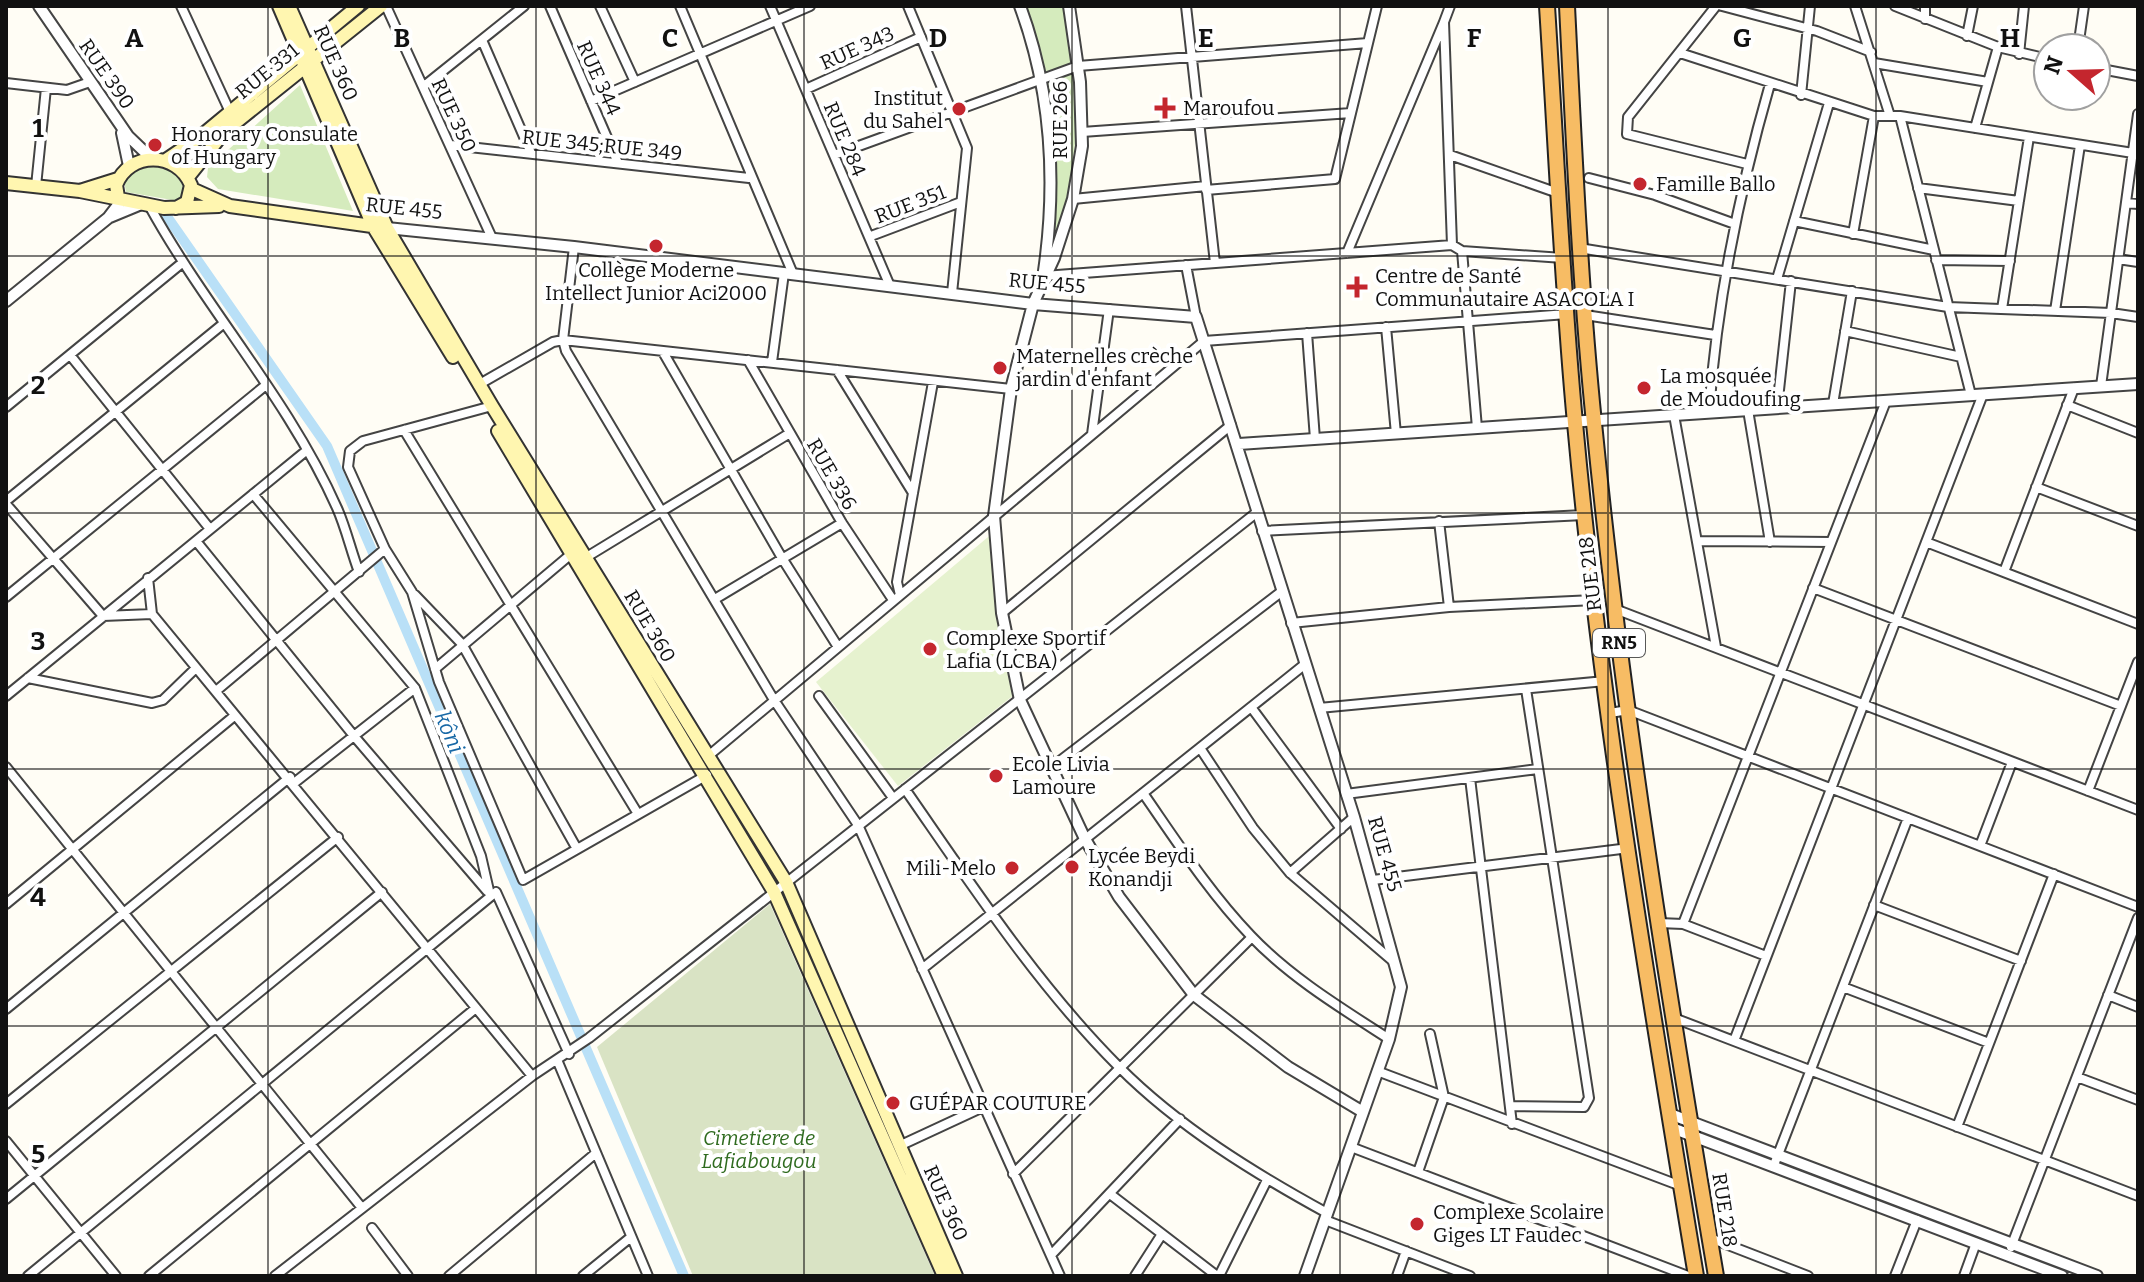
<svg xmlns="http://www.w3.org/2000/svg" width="2144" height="1282" viewBox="0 0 2144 1282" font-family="Bitter,serif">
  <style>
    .green { fill: #d5ebbd }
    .cemetery { fill: #d9e3c4 }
    .pitch { fill: #e6f2cf }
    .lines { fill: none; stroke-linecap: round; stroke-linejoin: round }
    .canal { stroke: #b9e0f7; stroke-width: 10 }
    .minor-casing { stroke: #444; stroke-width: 12 }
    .tertiary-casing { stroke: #444; stroke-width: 14 }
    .secondary-casing { stroke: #333; stroke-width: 16 }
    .trunk-casing { stroke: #222; stroke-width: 18 }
    .minor { stroke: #fff; stroke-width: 8 }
    .tertiary { stroke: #fff; stroke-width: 10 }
    .secondary { stroke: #fff6b0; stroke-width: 12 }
    .trunk { stroke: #f7bc64; stroke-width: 14 }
    .grid { fill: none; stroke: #111; stroke-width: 2; stroke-opacity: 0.55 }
    .poi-dot { fill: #c4262e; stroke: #fff; stroke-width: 3 }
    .labels { text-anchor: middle; stroke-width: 8; stroke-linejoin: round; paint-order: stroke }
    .shield { fill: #fff; stroke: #585858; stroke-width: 2 }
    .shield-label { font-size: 18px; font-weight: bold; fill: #111 }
    .street-label { font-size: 20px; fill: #111; stroke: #fff }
    .poi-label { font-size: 20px; fill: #111; stroke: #fff; text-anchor: start }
    .park-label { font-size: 20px; font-style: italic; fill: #2f6b1f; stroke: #fff }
    .water-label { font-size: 22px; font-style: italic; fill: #1768a6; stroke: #fff }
    .grid-label { font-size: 26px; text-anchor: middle; font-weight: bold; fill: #111; stroke: #fff; stroke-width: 8; stroke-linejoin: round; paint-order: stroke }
  </style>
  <rect width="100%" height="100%" fill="#fffdf5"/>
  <path class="green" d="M1021 6H1063C1086 88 1078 168 1054 249L1050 253C1063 164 1042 92 1021 6Z
    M300 85 353 211 218 189 207 177 208 168Z
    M150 164 169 168 186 187 184 198 178 201 126 192 124 181 140 167Z"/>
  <path class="cemetery" d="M770 904 935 1276H693L597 1047Z"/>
  <path class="pitch" d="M994 532 1014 695 898 786 816 682Z"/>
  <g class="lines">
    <path class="canal" d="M166 215 327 446 684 1276"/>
    <defs>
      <path id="minor" d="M181 6 230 112
        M386 6 492 238
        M550 6 618 163
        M600 6 635 82
        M680 6 793 274
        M770 6 890 286
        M908 6 967 148 952 293
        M1186 6 1215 263
        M1450 6 1444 22 1452 245
        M1716 6 1628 117 1627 134 1747 164
        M1722 6 1817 31 1871 52
        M1855 6 1890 116
        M1895 6 1998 47 2048 59
        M1925 19V6
        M1967 36 1973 6
        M482 40 531 153
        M2078 48 2084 6
        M1680 53 1874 116H1900L2133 153
        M2019 54 2024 6
        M1874 63 1988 82
        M2096 68 2138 76
        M6 83 67 90 90 82
        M424 86 524 6
        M806 89 921 37
        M1801 95 1810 6
        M591 101 810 6
        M1900 116 1971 395
        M1975 128 1998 47
        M1082 132 1351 113
        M451 145 749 178
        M834 155 1078 66 1368 43
        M1450 155 1558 193
        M1589 178 1655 195 1735 224
        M36 186 46 88
        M1918 188 2019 201
        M1206 190 1335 179 1377 6
        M1073 199 1206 186
        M2126 203 2138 204
        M150 207C207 310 289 400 337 508 346 528 351 551 359 572
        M1794 221 1934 250
        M1853 234 1874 116
        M871 236 961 202
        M574 247 563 340 566 351 774 700 858 825 1060 1276
        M1579 248 1948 307 2111 313 2138 317
        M1462 251 1477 428
        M1347 253 1444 22
        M2118 259 2138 262
        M1936 260 2010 261
        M1186 265 1196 317
        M1044 276 1452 245 1462 251 1563 258
        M1777 279 1829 103
        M2002 309 2029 137
        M2055 311 2080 145
        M1585 315 1715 335
        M1386 327 1396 434
        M1845 331 1961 357
        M1307 333 1315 439
        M663 352 782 558 838 647
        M70 355 210 529
        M748 360 842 523 893 600
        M772 362 784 273
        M837 370 913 493
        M478 385 553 342 563 340 1011 389
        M2101 386 2138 114
        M1833 404 1852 291
        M2067 405 2138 433
        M492 406 363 441 350 451 348 467 385 549 412 592 439 682 523 880 707 775
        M6 407 182 263
        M1777 408 1791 281
        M1748 410 1770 542
        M1709 412C1717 300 1739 192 1770 84
        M1674 415 1716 647
        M404 430 638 814
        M1092 434 1109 309
        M2036 487 2138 526
        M253 494 415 688 481 856 490 895
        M6 501 223 324
        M6 504 103 616 152 614
        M1439 521 1449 607
        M1262 531 1584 515
        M196 541 354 736 487 891
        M1697 541 1831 542
        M1926 542 2138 624
        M585 558 790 433
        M2004 572 2074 388
        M148 578 152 614 532 1076
        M1813 588 2121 706
        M415 595 462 644 577 849
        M900 595 897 582 933 382
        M6 597 266 385
        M715 599 842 523
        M1615 609 2138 810
        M1002 613 1231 425
        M1291 623 1449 607 1594 600
        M435 669 570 555
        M28 678 152 703 163 700 196 668
        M216 691 385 549
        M6 696 306 451
        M819 696 893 798
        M1251 707 1341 829
        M1319 708 1605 681
        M1610 713 1628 710 2138 907
        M1200 748 1253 828 1290 873 1394 962
        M707 757 1204 341 1567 314
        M6 767 362 1208
        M1052 767 1281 592
        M1470 778 1512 1124
        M294 783 415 688
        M905 789C971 884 1037 985 1119 1067 1179 1127 1254 1173 1327 1213
        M2088 791 2138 662
        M1143 793C1177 842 1209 892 1251 936 1290 977 1341 1008 1389 1039
        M1346 794 1538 769
        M1980 846 2012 762
        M1290 873 1354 817
        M1373 880 1629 848
        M6 904 233 717
        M1874 905 2021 961
        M1659 923 1683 924 1766 956
        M1683 924 1886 401
        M922 969 1304 665
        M1843 987 1989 1043
        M2108 995 2138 1007
        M6 1009 290 777
        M1674 1018 2138 1196
        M1734 1041 1983 394
        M558 1062 648 1276
        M1377 1071 1681 1186
        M2077 1077 2138 1100
        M6 1104 338 837
        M1510 1106 1584 1107 1589 1098 1526 689
        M1957 1127 2054 874
        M6 1141 116 1276
        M899 1146 983 1107
        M1351 1147 1688 1276
        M1774 1165 1908 818
        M1418 1172 1444 1097 1430 1034
        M1013 1174 1252 937
        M1110 1194 1217 1276
        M6 1199 382 892
        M1325 1220 1470 1276
        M372 1228 408 1276
        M1710 1238 1808 1276
        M2011 1247 2138 918
        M1051 1255 1180 1119
        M28 1276 496 892 569 1054
        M149 1276 476 1008
        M275 1276 532 1076 589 1038 1256 513
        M449 1276 596 1153
        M583 1276 631 1237
        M1135 1276 1162 1234
        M1219 1276 1267 1180
        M1397 1276 1406 1251
        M1895 1276 1917 1220
        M1964 1276 1976 1243"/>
      <path id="tertiary" d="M39 6 128 136 152 159
        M1020 6C1052 93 1057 180 1044 271
        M1069 6 1080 82 1082 146 1073 199 1054 258 1033 304 1011 389 994 516 1002 613 1020 700 1085 839 1119 897 1194 995 1288 1067 1363 1112
        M122 133 129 166
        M110 217 139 205
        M387 228 574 247 1033 304 1196 317 1354 817 1401 987 1389 1039 1305 1276
        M6 301 108 218 121 201
        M1239 444 2138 384
        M1670 1114 2097 1276
        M1672 1128 2062 1276"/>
      <path id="secondary" d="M279 6 373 226 453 357
        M289 6 387 228 492 406 786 882 956 1276
        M166 160 200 137 358 6
        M188 177 225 131 381 6
        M6 183 80 191 118 179
        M192 189 230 206 379 227
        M80 191 164 208 219 206
        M118 197 116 185C129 151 177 151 191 185L187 202 176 208
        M498 431 774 892 944 1276"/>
      <path id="trunk" d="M1547 6C1556 145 1562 284 1575 423 1601 709 1649 993 1696 1276
        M1567 6C1574 145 1580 284 1594 423 1622 709 1668 993 1716 1276"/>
    </defs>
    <use href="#minor" class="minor-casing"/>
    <use href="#tertiary" class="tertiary-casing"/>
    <use href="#secondary" class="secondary-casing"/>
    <use href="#trunk" class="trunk-casing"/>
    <use href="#minor" class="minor"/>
    <use href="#tertiary" class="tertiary"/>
    <use href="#secondary" class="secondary"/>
    <use href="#trunk" class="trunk"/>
  </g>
  <path class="grid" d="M268 6V1276M536 6V1276M804 6V1276M1072 6V1276M1340 6V1276M1608 6V1276M1876 6V1276M6 256H2138M6 513H2138M6 769H2138M6 1026H2138"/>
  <g class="poi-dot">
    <path d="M1161 96h8v8h8v8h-8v8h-8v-8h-8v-8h8z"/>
    <circle cx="959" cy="109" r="8"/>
    <circle cx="155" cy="145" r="8"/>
    <circle cx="1640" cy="184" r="8"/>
    <circle cx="656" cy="246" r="8"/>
    <path d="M1353 275h8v8h8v8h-8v8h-8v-8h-8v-8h8z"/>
    <circle cx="1000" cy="368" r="8"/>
    <circle cx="1644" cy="388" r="8"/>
    <circle cx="930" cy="649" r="8"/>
    <circle cx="996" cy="776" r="8"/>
    <circle cx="1072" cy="867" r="8"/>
    <circle cx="1012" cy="868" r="8"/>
    <circle cx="893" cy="1103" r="8"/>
    <circle cx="1417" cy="1224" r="8"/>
  </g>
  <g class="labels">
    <rect class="shield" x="1593" y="629" width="52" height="28" rx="6"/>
    <g class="shield-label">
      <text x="1619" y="649">RN5</text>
    </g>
    <g class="street-label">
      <text transform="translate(857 48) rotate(-24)" y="7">RUE 343</text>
      <text transform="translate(336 63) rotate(66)" y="7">RUE 360</text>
      <text transform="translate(267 71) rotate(-39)" y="7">RUE 331</text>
      <text transform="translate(107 74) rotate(55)" y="7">RUE 390</text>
      <text transform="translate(599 78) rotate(66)" y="7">RUE 344</text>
      <text transform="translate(454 115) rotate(65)" y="7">RUE 350</text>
      <text transform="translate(1060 120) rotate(-90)" y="7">RUE 266</text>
      <text transform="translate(845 139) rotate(67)" y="7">RUE 284</text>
      <text transform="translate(602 145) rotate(6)" y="7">RUE 345;RUE 349</text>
      <text transform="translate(910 204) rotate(-21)" y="7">RUE 351</text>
      <text transform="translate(404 208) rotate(6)" y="7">RUE 455</text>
      <text transform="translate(1047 283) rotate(5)" y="7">RUE 455</text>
      <text transform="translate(832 474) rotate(60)" y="7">RUE 336</text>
      <text transform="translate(1590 574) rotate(-97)" y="7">RUE 218</text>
      <text transform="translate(650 626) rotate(59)" y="7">RUE 360</text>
      <text transform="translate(1385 854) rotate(74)" y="7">RUE 455</text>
      <text transform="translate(946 1203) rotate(66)" y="7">RUE 360</text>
      <text transform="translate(1725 1210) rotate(81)" y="7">RUE 218</text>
    </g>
    <g class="poi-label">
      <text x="943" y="105" text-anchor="end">Institut<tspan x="943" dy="23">du Sahel</tspan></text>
      <text x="1183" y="115">Maroufou</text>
      <text x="171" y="141">Honorary Consulate<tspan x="171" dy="23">of Hungary</tspan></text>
      <text x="1656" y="191">Famille Ballo</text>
      <text x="656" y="277" text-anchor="middle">Collège Moderne<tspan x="656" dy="23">Intellect Junior Aci2000</tspan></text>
      <text x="1375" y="283">Centre de Santé<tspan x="1375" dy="23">Communautaire ASACOLA I</tspan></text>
      <text x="1016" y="363">Maternelles crèche<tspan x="1016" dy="23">jardin d'enfant</tspan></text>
      <text x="1660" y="383">La mosquée<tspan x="1660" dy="23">de Moudoufing</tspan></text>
      <text x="946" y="645">Complexe Sportif<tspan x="946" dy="23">Lafia (LCBA)</tspan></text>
      <text x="1012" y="771">Ecole Livia<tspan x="1012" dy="23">Lamoure</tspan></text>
      <text x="1088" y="863">Lycée Beydi<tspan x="1088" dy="23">Konandji</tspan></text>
      <text x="996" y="875" text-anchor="end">Mili-Melo</text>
      <text x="909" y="1110">GUÉPAR COUTURE</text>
      <text x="1433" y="1219">Complexe Scolaire<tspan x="1433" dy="23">Giges LT Faudec</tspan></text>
    </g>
    <g class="park-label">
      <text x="759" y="1145">Cimetiere de<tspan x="759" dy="23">Lafiabougou</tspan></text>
    </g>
    <g class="water-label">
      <text transform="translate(450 732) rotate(67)" y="8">kôni</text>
    </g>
  </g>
  <g class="grid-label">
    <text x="134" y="47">A</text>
    <text x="402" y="47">B</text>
    <text x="670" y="47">C</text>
    <text x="938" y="47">D</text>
    <text x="1206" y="47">E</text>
    <text x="1474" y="47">F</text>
    <text x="1742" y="47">G</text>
    <text x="2010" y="47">H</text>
    <text x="38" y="137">1</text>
    <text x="38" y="394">2</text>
    <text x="38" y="650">3</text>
    <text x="38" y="906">4</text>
    <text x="38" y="1163">5</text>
  </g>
  <rect width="2144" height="1282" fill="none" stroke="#111111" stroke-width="16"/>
  <g transform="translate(2072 72) rotate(290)"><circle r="38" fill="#ffffff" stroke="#a0a0a0" stroke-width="2"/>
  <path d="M0-6L14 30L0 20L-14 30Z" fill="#c4262e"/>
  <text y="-12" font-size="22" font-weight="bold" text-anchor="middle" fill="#111111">N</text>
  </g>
</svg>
